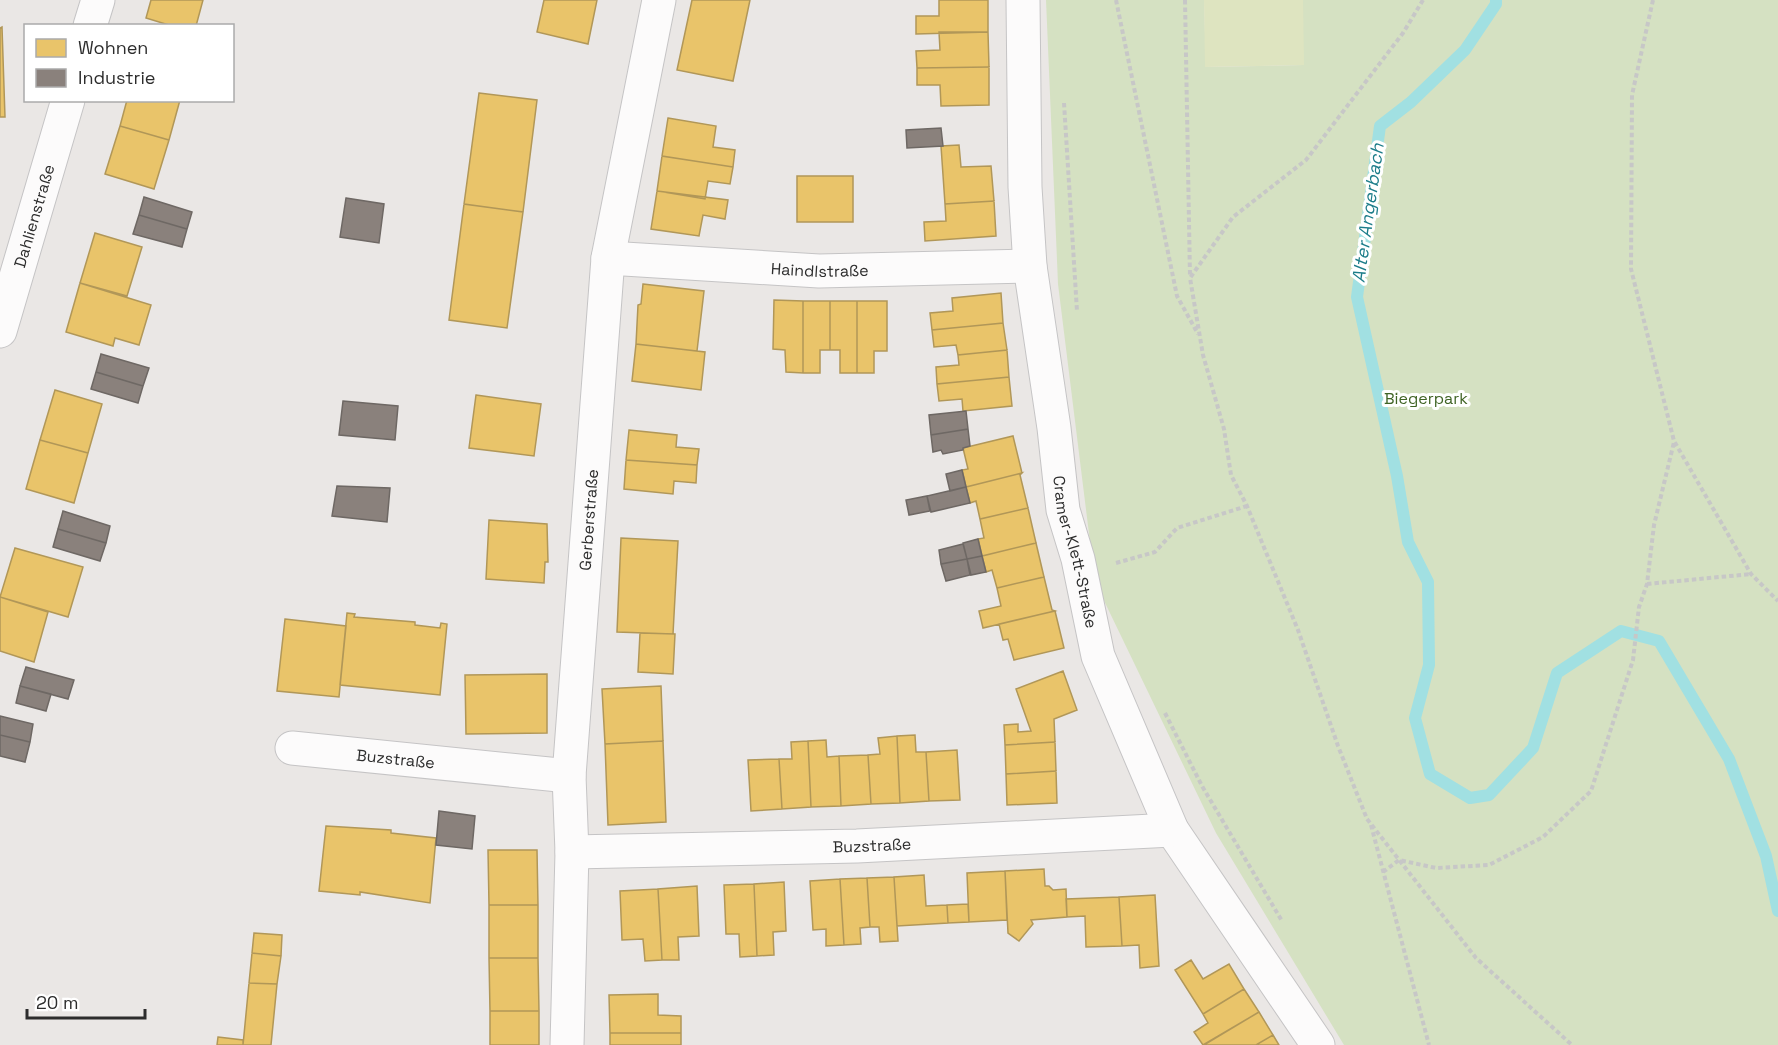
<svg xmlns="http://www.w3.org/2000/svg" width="1778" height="1045" viewBox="0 0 1778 1045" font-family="'Space Grotesk',sans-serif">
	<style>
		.green { fill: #d5e1c2 }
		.pitch { fill: #dee4c0 }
		.homes { fill: #e9c46a; stroke: #b19758; stroke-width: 1.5 }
		.industry { fill: #8a817c; stroke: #6e6864; stroke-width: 1.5 }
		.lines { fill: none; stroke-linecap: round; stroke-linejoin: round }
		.stream { stroke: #a1e0e2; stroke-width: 12 }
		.minor-casing { stroke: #c5c4c5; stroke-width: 35 }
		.path { stroke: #c7c7c7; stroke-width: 4; stroke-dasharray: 4.5 3; stroke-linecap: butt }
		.minor { stroke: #fcfbfb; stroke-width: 33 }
		.labels { text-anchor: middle; stroke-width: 6; stroke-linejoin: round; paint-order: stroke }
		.street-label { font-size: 16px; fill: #2d2d2d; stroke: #fff }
		.park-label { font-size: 16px; fill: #3f6324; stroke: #fff }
		.water-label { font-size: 18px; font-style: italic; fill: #1d7d8a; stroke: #fff }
	</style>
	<rect width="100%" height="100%" fill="#eae7e5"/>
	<path class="green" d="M 1046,0 L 1204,0 L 1206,67 L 1303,65 L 1303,0 L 1778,0 L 1778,1045 L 1344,1045 L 1216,833 L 1095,582 L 1058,284 Z"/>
	<path class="pitch" d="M 1204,0 L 1303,0 L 1304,65 L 1205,67 Z"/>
	<path class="homes" d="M 151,0 L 203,0 L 196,26 L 172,26 L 146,18 Z
		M 544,0 L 597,0 L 588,44 L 537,32 Z
		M 692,0 L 750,0 L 733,81 L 677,70 Z
		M 939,0 L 988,0 L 988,32 L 916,34 L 916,16 L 939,16 Z
		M 2,27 L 5,117 L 0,117 L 0,28 Z
		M 939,32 L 988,32 L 989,67 L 917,68 L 916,51 L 940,50 Z
		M 989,67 L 989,105 L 941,106 L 940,85 L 917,85 L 917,68 Z
		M 479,93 L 537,100 L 523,212 L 464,204 Z
		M 127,100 L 180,100 L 169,140 L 120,126 Z
		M 668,118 L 716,126 L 713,147 L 735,150 L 733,167 L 662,156 Z
		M 120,126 L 169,140 L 154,189 L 105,174 Z
		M 959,145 L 961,167 L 991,166 L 994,201 L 945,204 L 941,146 Z
		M 662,156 L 733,167 L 730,184 L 708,181 L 705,199 L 657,191 Z
		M 797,176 L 853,176 L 853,222 L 797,222 Z
		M 657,191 L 728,200 L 725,219 L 703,215 L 699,236 L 651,229 Z
		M 994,201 L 996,236 L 925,241 L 924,222 L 946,221 L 945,204 Z
		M 464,204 L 523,212 L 507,328 L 449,320 Z
		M 95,233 L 142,247 L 127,296 L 80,283 Z
		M 80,283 L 151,305 L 139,345 L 115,338 L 113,346 L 66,332 Z
		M 643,284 L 704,291 L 697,351 L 636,344 L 638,305 L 641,304 Z
		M 1001,293 L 1003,323 L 932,330 L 930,313 L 953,311 L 952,298 Z
		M 774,300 L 803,301 L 803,373 L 786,372 L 785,350 L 773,349 Z
		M 803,301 L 830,301 L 830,350 L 820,350 L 820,373 L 803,373 Z
		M 830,301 L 857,301 L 857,373 L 840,373 L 840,350 L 830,350 Z
		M 857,301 L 887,301 L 887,351 L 874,351 L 874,373 L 857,373 Z
		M 1003,323 L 1007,350 L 958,355 L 956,345 L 934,347 L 932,330 Z
		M 636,344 L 705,352 L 701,390 L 632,381 Z
		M 1007,350 L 1009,377 L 937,384 L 936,367 L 959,365 L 958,355 Z
		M 1009,377 L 1012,406 L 963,411 L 962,399 L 939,401 L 937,384 Z
		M 55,390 L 102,404 L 88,453 L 40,440 Z
		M 476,395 L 541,404 L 534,456 L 469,448 Z
		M 629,430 L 677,435 L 676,447 L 699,449 L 697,465 L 626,460 Z
		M 1013,436 L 1022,473 L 966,487 L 962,470 L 968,469 L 963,448 Z
		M 40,440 L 88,453 L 74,503 L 26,489 Z
		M 626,460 L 697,465 L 696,483 L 674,481 L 673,494 L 624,489 Z
		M 1022,473 L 1020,475 L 1028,508 L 980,519 L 976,501 L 970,503 L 966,487 Z
		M 1028,508 L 1036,543 L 982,556 L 978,539 L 984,538 L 980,519 Z
		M 489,520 L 547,524 L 548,562 L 545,562 L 544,583 L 486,579 Z
		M 621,538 L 678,541 L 673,634 L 617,632 Z
		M 1036,543 L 1044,577 L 997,588 L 992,570 L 986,572 L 982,556 Z
		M 15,548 L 83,567 L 68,617 L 0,597 Z
		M 1044,577 L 1052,610 L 1055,611 L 983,628 L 979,611 L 1001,606 L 997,588 Z
		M 0,597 L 48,612 L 34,662 L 0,651 Z
		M 1055,611 L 1064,648 L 1014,660 L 1008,639 L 1003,640 L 999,624 Z
		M 347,613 L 355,614 L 354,617 L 415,622 L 415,625 L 440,628 L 441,623 L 447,624 L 440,695 L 340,685 Z
		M 285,619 L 346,626 L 339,697 L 277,691 Z
		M 640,633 L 675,634 L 673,674 L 638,672 Z
		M 1063,671 L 1077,710 L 1054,719 L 1055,742 L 1005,745 L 1004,725 L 1018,724 L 1018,732 L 1031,731 L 1016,689 Z
		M 547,674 L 547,733 L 466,734 L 465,675 Z
		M 661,686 L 663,741 L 605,744 L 602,689 Z
		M 915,735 L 916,752 L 926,752 L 929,801 L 900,803 L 897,736 Z
		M 897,736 L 900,803 L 871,804 L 868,755 L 880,754 L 878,738 Z
		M 826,740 L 827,757 L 839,756 L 841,806 L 811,807 L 808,741 Z
		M 663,741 L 666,822 L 608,825 L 605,744 Z
		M 808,741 L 811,807 L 782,809 L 779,759 L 792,759 L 791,742 Z
		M 1055,742 L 1056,771 L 1006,774 L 1005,745 Z
		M 957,750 L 960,800 L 929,801 L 926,752 Z
		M 868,755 L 871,804 L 841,806 L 839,756 Z
		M 779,759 L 782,809 L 751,811 L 748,760 Z
		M 1056,771 L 1057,803 L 1007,805 L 1006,774 Z
		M 326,826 L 391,830 L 391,833 L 436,838 L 430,903 L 360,892 L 360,895 L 319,891 Z
		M 488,850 L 537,850 L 538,905 L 489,905 Z
		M 1044,869 L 1045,886 L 1049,886 L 1053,890 L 1066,889 L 1067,917 L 1031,920 L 1033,924 L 1019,941 L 1008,933 L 1005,871 Z
		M 1005,871 L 1007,920 L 969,922 L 967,873 Z
		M 924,875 L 926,906 L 947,905 L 948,923 L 897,926 L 894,877 Z
		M 894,877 L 898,941 L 880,942 L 879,927 L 870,927 L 867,878 Z
		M 867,878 L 870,927 L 860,928 L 861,944 L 844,945 L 840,879 Z
		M 840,879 L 844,945 L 826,946 L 826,929 L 813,930 L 810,881 Z
		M 784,882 L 786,931 L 773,932 L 774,955 L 757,956 L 754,884 Z
		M 754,884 L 757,956 L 740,957 L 739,934 L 726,934 L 724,885 Z
		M 697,886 L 699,936 L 678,937 L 679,960 L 662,960 L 658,889 Z
		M 658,889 L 662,960 L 645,961 L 643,939 L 622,940 L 620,891 Z
		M 1155,895 L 1159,966 L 1140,968 L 1139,945 L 1122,946 L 1119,897 Z
		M 1119,897 L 1122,946 L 1086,947 L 1085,916 L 1067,917 L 1066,899 Z
		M 968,904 L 969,922 L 948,923 L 947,905 Z
		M 489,905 L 538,905 L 538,958 L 489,958 Z
		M 254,933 L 282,935 L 281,956 L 252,953 Z
		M 252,953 L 281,956 L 277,984 L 249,983 Z
		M 489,958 L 538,958 L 539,1011 L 490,1011 Z
		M 1191,960 L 1203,979 L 1229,964 L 1244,989 L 1203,1014 L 1175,970 Z
		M 249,983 L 277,984 L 271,1045 L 243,1045 Z
		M 1244,989 L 1259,1012 L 1203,1045 L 1194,1032 L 1208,1023 L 1203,1014 Z
		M 658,994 L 658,1015 L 681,1016 L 681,1033 L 610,1033 L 609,995 Z
		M 490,1011 L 539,1011 L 539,1045 L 490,1045 Z
		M 1259,1012 L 1273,1035 L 1256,1045 L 1204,1045 Z
		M 610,1033 L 681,1033 L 681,1045 L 610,1045 Z
		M 1273,1035 L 1279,1045 L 1256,1045 Z
		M 218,1037 L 243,1040 L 243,1045 L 217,1045 Z"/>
	<path class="industry" d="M 941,128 L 943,146 L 907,148 L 906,130 Z
		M 144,197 L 192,212 L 187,229 L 139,215 Z
		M 346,198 L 384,204 L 379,243 L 340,237 Z
		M 139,215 L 187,229 L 182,247 L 133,234 Z
		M 101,354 L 149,368 L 143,386 L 96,372 Z
		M 96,372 L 143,386 L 138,403 L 91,389 Z
		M 343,401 L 398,406 L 395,440 L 339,435 Z
		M 966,411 L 968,429 L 931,435 L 929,415 Z
		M 968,429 L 970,446 L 963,448 L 963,450 L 943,454 L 941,450 L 933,452 L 931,435 Z
		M 962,470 L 966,487 L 950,491 L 946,474 Z
		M 337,486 L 390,488 L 387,522 L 332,516 Z
		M 966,487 L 970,503 L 931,512 L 927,496 Z
		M 927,496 L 930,511 L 909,515 L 906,500 Z
		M 63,511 L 110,526 L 106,543 L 58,529 Z
		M 58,529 L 106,543 L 100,561 L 53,547 Z
		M 978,539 L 982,556 L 967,559 L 963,543 Z
		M 963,544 L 967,559 L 941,564 L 939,550 Z
		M 982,556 L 986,572 L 971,575 L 967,559 Z
		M 967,559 L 970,575 L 946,581 L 941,564 Z
		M 26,667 L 74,680 L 68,699 L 20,686 Z
		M 20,686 L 51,694 L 46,711 L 16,703 Z
		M 0,716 L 33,724 L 30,742 L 0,735 Z
		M 0,735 L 30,742 L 25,762 L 0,756 Z
		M 439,811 L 475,816 L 472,849 L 436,845 Z"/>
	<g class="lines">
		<path class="stream" d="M 1496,0 L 1496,4 L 1465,50 L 1411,102 L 1380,126 L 1357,297 L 1397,476 L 1408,542 L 1428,582 L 1429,665 L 1415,718 L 1430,774 L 1470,798 L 1489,795 L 1533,748 L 1557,673 L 1621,631 L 1659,641 L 1729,759 L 1766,856 L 1778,911"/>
		<defs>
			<g id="minor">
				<path id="s1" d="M 1023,0 L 1025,187 L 1030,266 L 1054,428 L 1063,510 L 1078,559 L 1098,656 L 1172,830 L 1318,1045"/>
				<path d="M 90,26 L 98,0"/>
				<path id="s2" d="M 608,258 L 819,271 L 1030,266"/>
				<path id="s3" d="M 0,331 L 68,100"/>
				<path id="s4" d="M 292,748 L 569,776"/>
				<path id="s5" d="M 572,852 L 857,846 L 1172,830"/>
				<path id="s6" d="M 567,1045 L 572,852 L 569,776 L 608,258 L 659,0"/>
			</g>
		</defs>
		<use href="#minor" class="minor-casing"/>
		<path class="path" d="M 1116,0 L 1177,296 L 1198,334
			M 1185,0 L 1190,277
			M 1423,0 L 1403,33 L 1306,160 L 1233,217 L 1190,278 L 1203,355 L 1224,429 L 1231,475 L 1247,506 L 1298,630 L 1338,746 L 1367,819 L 1476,958 L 1572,1045
			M 1653,0 L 1632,95 L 1631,269 L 1674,441 L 1751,574 L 1778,601
			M 1064,103 L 1077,311
			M 1116,563 L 1155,552 L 1177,528 L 1247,506
			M 1647,584 L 1751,574
			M 1165,713 L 1202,786 L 1282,921
			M 1371,825 L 1429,1045
			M 1383,872 L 1399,860 L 1436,868 L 1489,865 L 1543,837 L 1591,791 L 1633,660 L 1639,607 L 1647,584 L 1654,525 L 1674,442"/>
		<use href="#minor" class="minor"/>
	</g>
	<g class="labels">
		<g class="street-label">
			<text dy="6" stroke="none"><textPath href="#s3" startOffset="120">Dahlienstraße</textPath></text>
			<text dy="6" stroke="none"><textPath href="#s2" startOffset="212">Haindlstraße</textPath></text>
			<text dy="6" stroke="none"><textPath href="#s6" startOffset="526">Gerberstraße</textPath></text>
			<text dy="6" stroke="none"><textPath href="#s1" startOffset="556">Cramer-Klett-Straße</textPath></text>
			<text dy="6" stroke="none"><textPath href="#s4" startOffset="104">Buzstraße</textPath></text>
			<text dy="6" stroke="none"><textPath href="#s5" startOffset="300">Buzstraße</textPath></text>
		</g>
		<g class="park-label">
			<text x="1426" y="404">Biegerpark</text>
		</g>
		<g class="water-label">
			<text transform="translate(1368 213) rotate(-82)" y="6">Alter Angerbach</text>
		</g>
	</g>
	<rect x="24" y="24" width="210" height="78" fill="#ffffff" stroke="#ababab" stroke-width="1.5"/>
	<rect x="36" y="39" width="30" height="18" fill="#e9c46a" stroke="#ababab" stroke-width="1.5"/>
	<text x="78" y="54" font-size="18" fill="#2d2d2d">Wohnen</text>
	<rect x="36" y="69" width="30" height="18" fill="#8a817c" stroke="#ababab" stroke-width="1.5"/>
	<text x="78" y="84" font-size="18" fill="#2d2d2d">Industrie</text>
	<path d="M27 1009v9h118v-9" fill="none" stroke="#2d2d2d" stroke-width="3"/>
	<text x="36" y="1009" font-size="18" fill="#2d2d2d" stroke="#ffffff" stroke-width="4.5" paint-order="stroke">20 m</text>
</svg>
